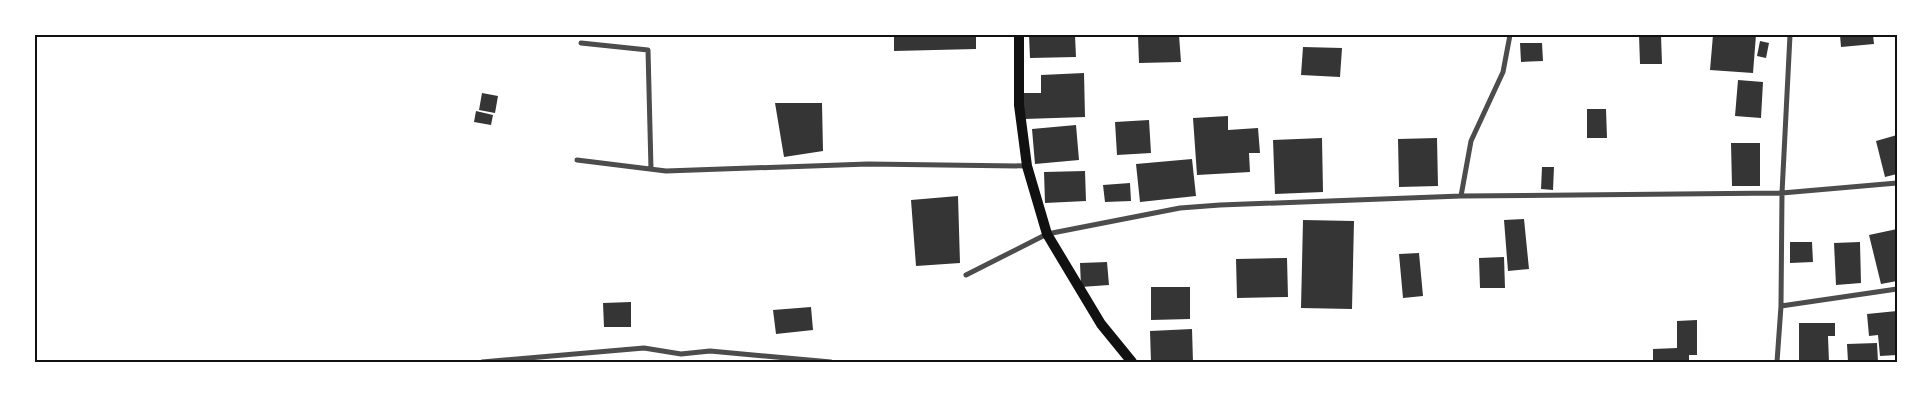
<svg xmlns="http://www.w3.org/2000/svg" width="1932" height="397" viewBox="0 0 1932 397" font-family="'Source Sans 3',sans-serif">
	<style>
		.building { fill: #353535 }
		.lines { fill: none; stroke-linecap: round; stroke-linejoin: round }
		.minor { stroke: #4c4c4c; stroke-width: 5 }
		.secondary { stroke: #111; stroke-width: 10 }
		.neatline { fill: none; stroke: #111; stroke-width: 2 }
	</style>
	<rect width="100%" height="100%" fill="#fff"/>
	<path class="building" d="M 894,35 L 976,35 L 976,49 L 894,51 Z
		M 1029,35 L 1075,35 L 1076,57 L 1030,58 Z
		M 1179,35 L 1181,62 L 1139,63 L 1138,36 Z
		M 1639,35 L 1661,35 L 1662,64 L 1640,64 Z
		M 1713,35 L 1756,35 L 1753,73 L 1710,70 Z
		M 1840,35 L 1873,35 L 1874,44 L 1841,47 Z
		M 1760,41 L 1769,43 L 1766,58 L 1757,56 Z
		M 1520,43 L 1542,43 L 1543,61 L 1521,62 Z
		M 1303,47 L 1342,48 L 1340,77 L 1301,75 Z
		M 1084,73 L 1085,117 L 1024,119 L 1023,93 L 1041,93 L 1041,75 Z
		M 1738,80 L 1763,82 L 1761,118 L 1735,116 Z
		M 482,93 L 498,96 L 495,113 L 479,110 Z
		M 775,103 L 822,103 L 823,151 L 784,157 Z
		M 1587,109 L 1606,109 L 1607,138 L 1587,138 Z
		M 476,111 L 493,115 L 491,125 L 474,122 Z
		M 1228,116 L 1228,130 L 1258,128 L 1260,153 L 1249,153 L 1250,172 L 1197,175 L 1193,118 Z
		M 1149,120 L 1151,153 L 1117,155 L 1115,122 Z
		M 1076,125 L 1079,160 L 1035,164 L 1032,129 Z
		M 1897,135 L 1897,174 L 1885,177 L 1876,141 Z
		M 1322,138 L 1323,192 L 1275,194 L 1273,140 Z
		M 1437,138 L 1438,186 L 1399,187 L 1398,139 Z
		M 1731,143 L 1760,143 L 1760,186 L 1732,186 Z
		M 1192,159 L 1196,196 L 1140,202 L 1136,164 Z
		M 1542,167 L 1554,167 L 1553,190 L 1541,189 Z
		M 1085,171 L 1086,201 L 1045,203 L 1044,172 Z
		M 1130,183 L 1131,201 L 1105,202 L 1103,185 Z
		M 958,196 L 960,263 L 916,266 L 911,200 Z
		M 1524,219 L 1529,269 L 1508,271 L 1504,220 Z
		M 1303,220 L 1354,221 L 1352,309 L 1301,308 Z
		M 1897,229 L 1897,281 L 1881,284 L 1869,235 Z
		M 1790,242 L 1812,242 L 1813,262 L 1790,263 Z
		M 1860,242 L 1861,283 L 1836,285 L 1834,243 Z
		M 1419,253 L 1423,296 L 1403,298 L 1399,254 Z
		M 1504,257 L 1505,288 L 1480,288 L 1479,258 Z
		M 1287,258 L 1288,297 L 1237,298 L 1236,259 Z
		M 1107,262 L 1109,285 L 1081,287 L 1080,263 Z
		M 1151,287 L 1190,287 L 1190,319 L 1151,320 Z
		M 631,302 L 631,327 L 604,327 L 603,303 Z
		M 811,307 L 813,330 L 776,334 L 773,310 Z
		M 1897,311 L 1897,355 L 1880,356 L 1878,335 L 1869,336 L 1867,314 Z
		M 1697,320 L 1697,355 L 1689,355 L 1689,362 L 1653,362 L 1653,349 L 1677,348 L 1677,321 Z
		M 1799,323 L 1835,323 L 1835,336 L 1828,336 L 1829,362 L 1799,362 Z
		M 1192,329 L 1193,362 L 1151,362 L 1150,331 Z
		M 1877,343 L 1878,362 L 1848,362 L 1847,344 Z"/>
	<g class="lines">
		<path class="minor" d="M 581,43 L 648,50 L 651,169
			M 577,160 L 666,171 L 868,164 L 1027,166
			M 1461,196 L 1471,141 L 1503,72 L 1510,35
			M 966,275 L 1047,234 L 1180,208 L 1220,205 L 1461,196 L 1782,193 L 1897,183
			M 1781,306 L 1897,289
			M 482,362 L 644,348 L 681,354 L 710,351 L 831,362
			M 1777,362 L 1781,306 L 1782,193 L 1790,35"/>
		<path class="secondary" d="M 1019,35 L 1019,105 L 1027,166 L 1047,234 L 1101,324 L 1132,362"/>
	</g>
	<rect width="1932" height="397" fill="none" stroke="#ffffff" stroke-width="72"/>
	<rect x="36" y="36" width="1860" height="325" class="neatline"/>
</svg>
